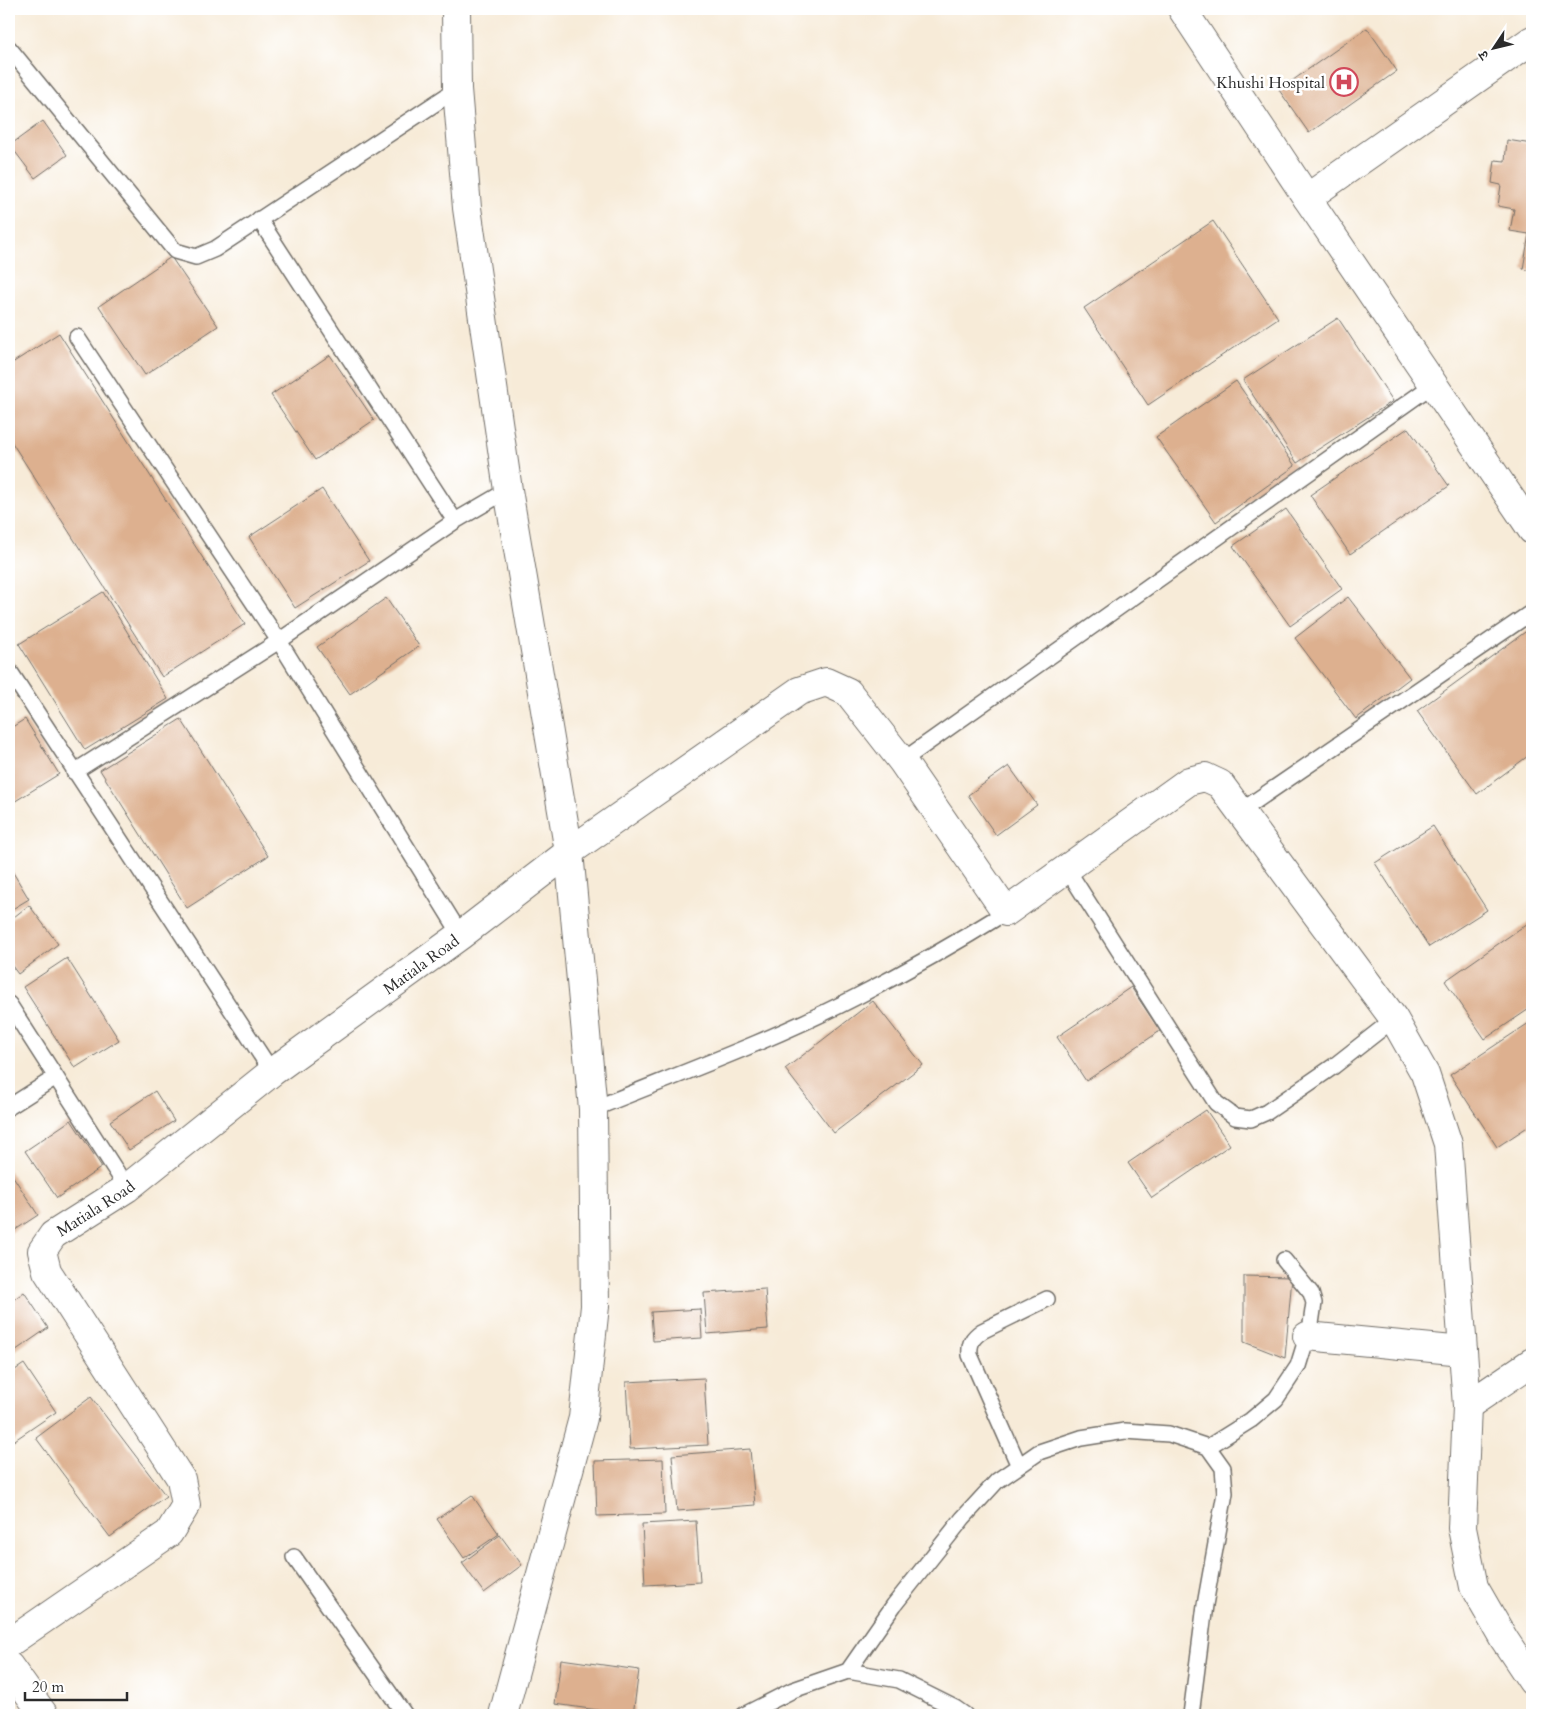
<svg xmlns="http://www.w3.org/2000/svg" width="1541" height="1724" viewBox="0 0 1541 1724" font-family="Cardo,'Noto Serif Devanagari',serif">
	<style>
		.building { fill: #ddb08f }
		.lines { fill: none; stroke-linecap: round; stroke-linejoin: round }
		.lane-casing { stroke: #726e68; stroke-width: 18 }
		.street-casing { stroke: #726e68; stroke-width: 30 }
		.lane { stroke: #fff; stroke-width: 15 }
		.street { stroke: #fff; stroke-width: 28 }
		.labels { text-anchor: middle; stroke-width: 5; stroke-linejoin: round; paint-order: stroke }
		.poi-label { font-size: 16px; fill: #2b2b2b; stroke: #fff; text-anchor: end }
		.street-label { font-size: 16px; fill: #2b2b2b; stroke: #fff }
	</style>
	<rect width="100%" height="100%" fill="#fff"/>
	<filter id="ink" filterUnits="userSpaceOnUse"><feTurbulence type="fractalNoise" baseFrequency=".02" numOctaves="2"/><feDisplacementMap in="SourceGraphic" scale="10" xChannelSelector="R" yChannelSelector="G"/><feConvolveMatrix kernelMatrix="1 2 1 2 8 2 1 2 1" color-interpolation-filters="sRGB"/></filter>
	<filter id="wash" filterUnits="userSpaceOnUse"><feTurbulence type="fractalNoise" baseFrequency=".0096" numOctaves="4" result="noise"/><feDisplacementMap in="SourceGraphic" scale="20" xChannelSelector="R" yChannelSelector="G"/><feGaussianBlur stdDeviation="1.12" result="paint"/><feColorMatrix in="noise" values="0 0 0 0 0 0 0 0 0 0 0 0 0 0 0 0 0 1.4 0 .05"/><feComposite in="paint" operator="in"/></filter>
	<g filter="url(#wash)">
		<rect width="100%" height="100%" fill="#f7ebd8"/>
		<g id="blocks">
			<path class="building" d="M 1367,28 L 1397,71 L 1309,133 L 1279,90 Z
				M 43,121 L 67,155 L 35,178 L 10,145 Z
				M 1507,140 L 1532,144 L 1532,271 L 1523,269 L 1529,234 L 1510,231 L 1514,209 L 1498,206 L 1501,185 L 1492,183 L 1495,160 L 1505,161 Z
				M 1213,221 L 1278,318 L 1148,405 L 1084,308 Z
				M 171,257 L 218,326 L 145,375 L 99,306 Z
				M 1338,318 L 1393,401 L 1297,463 L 1243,380 Z
				M 59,333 L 245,624 L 162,677 L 9,438 L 9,365 Z
				M 330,355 L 374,420 L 315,460 L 271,395 Z
				M 1236,381 L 1295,466 L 1216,522 L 1156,437 Z
				M 1408,428 L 1449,486 L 1350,554 L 1310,495 Z
				M 322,489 L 369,561 L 295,608 L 249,537 Z
				M 1286,509 L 1342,589 L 1290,626 L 1233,546 Z
				M 103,592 L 168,699 L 85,750 L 19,644 Z
				M 1348,597 L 1410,678 L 1356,719 L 1295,638 Z
				M 386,598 L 419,646 L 350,694 L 317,647 Z
				M 1532,627 L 1532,753 L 1477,794 L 1417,711 Z
				M 25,719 L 59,774 L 9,805 L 9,729 Z
				M 181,719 L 268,856 L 187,908 L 100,770 Z
				M 1009,766 L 1037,805 L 996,835 L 968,795 Z
				M 1433,826 L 1487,910 L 1429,947 L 1375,863 Z
				M 9,866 L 29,899 L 9,911 Z
				M 29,905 L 58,944 L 18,974 L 9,962 L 9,921 Z
				M 1531,921 L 1532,1007 L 1485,1039 L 1445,981 Z
				M 67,958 L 119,1040 L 75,1068 L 23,987 Z
				M 1131,987 L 1160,1031 L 1086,1081 L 1057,1037 Z
				M 873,1001 L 923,1065 L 834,1133 L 785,1069 Z
				M 1532,1021 L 1532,1124 L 1497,1147 L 1450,1075 Z
				M 155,1091 L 174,1121 L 129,1150 L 110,1121 Z
				M 1206,1110 L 1230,1145 L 1152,1198 L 1128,1163 Z
				M 71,1120 L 102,1167 L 57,1198 L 25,1151 Z
				M 9,1170 L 38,1215 L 9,1234 Z
				M 1244,1276 L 1292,1277 L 1285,1358 L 1244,1342 Z
				M 765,1289 L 768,1329 L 707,1334 L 704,1293 Z
				M 24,1292 L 48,1328 L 9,1355 L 9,1303 Z
				M 700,1309 L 702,1338 L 653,1341 L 651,1312 Z
				M 24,1364 L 56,1412 L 9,1444 L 9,1374 Z
				M 704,1378 L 708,1445 L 630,1449 L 626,1382 Z
				M 91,1397 L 166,1496 L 110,1537 L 36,1438 Z
				M 750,1449 L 755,1505 L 677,1511 L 672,1455 Z
				M 663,1459 L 665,1514 L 597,1516 L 595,1461 Z
				M 472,1495 L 499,1534 L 464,1558 L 437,1519 Z
				M 696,1521 L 700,1582 L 645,1585 L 642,1524 Z
				M 500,1535 L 522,1565 L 484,1593 L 462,1563 Z
				M 561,1659 L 639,1670 L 633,1715 L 555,1704 Z"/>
		</g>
	</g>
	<g filter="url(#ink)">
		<use href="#blocks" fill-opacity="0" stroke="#726e68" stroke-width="1"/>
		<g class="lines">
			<defs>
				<path id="lane" d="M 9,48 L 175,251 L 196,257 L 215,249 L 457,89
					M 259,219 L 455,521
					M 77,337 L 279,641 L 461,935
					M 9,670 L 272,1072
					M 902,761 L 1434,384
					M 74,772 L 279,641 L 455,521 L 508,490
					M 1241,811 L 1532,612
					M 1067,869 L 1216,1103 L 1235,1117 L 1251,1119 L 1267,1112 L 1334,1066 L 1394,1019
					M 9,1004 L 127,1188
					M 9,1107 L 56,1077
					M 593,1109 C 682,1073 773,1040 858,996 C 909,970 958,942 1006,912
					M 1208,1447 L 1251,1420 L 1276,1399 L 1298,1366 L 1311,1324 L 1314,1303 L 1311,1293 L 1284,1260
					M 1019,1466 L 970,1355 C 969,1343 972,1338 982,1331 L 1047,1299
					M 294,1557 L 405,1715
					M 848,1671 L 894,1605 L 963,1518 L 997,1481 L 1039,1452 L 1081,1438 L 1125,1431 L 1169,1434 L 1208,1447 L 1223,1468 L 1225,1493 L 1205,1605 L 1191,1715
					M 744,1715 L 793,1690 L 848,1671 L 899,1680 L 955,1708 L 965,1715"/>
				<g id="street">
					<path d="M 456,9 L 457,89 L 467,208 L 508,490 L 569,852 L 593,1109 L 595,1306 L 583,1418 L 503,1715"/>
					<path d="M 1182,9 L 1307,198 L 1532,530"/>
					<path d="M 1307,198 L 1532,40"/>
					<path d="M 1307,1336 L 1463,1351"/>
					<path d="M 1467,1406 L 1532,1362"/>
					<path id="s1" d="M 9,1643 L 169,1533 L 186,1505 L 181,1479 L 47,1271 L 42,1251 L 53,1235 L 127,1188 L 272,1072 L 461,935 L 569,852 L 799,691 L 826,682 L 848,692 L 902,761 L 1006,912 L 1189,781 L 1205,777 L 1220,784 L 1394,1019 L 1425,1074 L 1448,1144 L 1467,1406 L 1462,1528 L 1474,1587 L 1504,1639 L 1532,1681"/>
					<path d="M 9,1666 L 44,1715"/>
				</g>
			</defs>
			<use href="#lane" class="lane-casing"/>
			<use href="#street" class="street-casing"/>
			<use href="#lane" class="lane"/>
			<use href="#street" class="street"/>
		</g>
	</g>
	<defs>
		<symbol id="hospital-ring" viewBox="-11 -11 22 22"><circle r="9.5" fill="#fff" stroke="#d1495b" stroke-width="1.5"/><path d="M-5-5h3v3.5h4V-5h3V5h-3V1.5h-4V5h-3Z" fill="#d1495b"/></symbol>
	</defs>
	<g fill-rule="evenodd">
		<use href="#hospital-ring" x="1328" y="66" width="32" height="32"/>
	</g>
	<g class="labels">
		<g class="poi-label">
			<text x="1325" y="88">Khushi Hospital</text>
		</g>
		<g class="street-label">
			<text dy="6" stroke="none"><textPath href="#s1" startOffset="998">Matiala Road</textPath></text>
			<text dy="6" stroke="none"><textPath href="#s1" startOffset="591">Matiala Road</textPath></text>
		</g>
	</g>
	<rect width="1541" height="1724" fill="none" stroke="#fff" stroke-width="30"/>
	<g transform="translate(1494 48) rotate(235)" stroke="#ffffff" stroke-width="4" paint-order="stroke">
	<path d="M0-4L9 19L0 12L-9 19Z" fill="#2b2b2b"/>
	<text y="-8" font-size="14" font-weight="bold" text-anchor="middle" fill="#2b2b2b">उ</text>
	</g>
	<path d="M25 1692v8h102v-8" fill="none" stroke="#2b2b2b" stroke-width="2.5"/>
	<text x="32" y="1692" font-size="15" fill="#2b2b2b" stroke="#ffffff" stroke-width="4" paint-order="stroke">20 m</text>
</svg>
